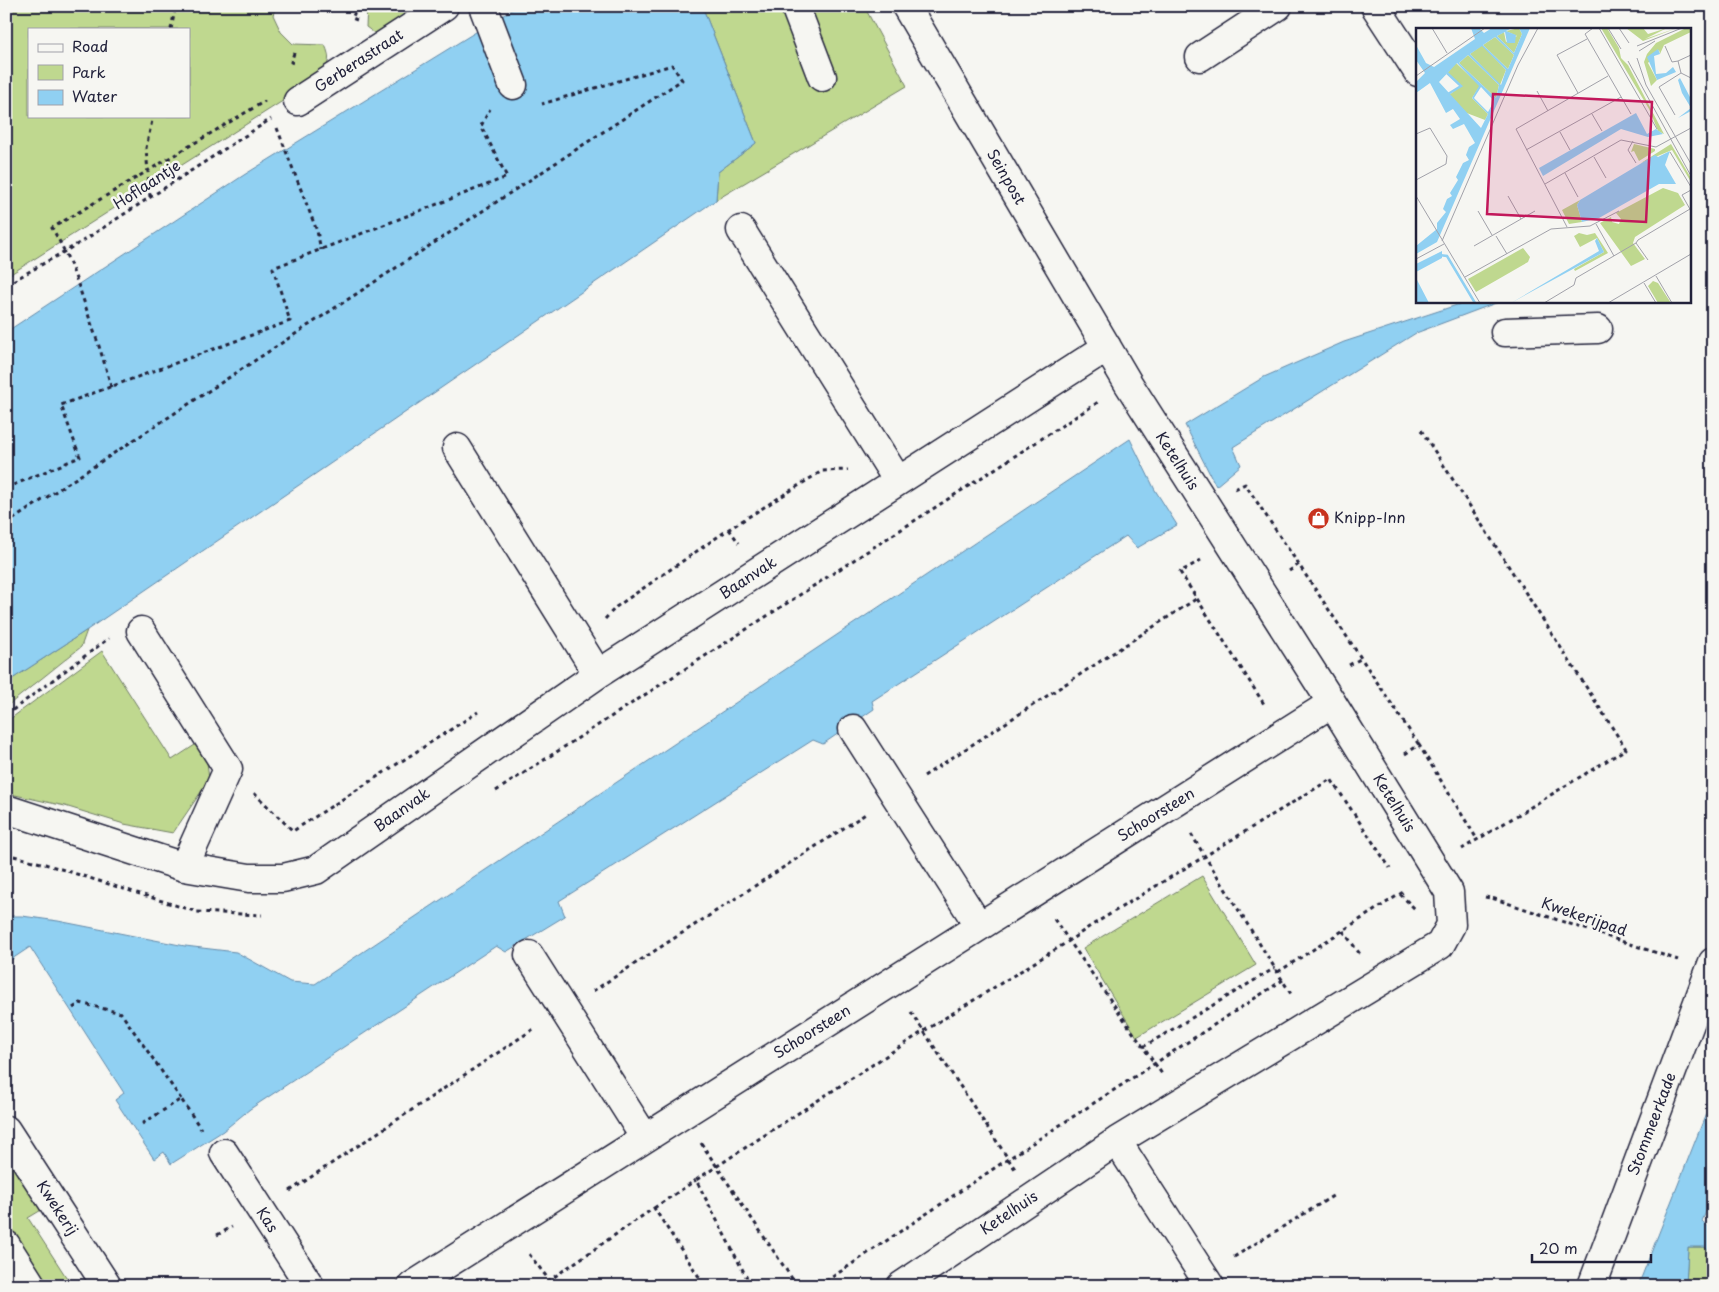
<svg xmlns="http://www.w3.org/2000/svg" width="1719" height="1292" viewBox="0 0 1719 1292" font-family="'Playpen Sans',sans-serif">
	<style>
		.green { fill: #bfd88f; stroke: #707d65; fill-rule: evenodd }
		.water { fill: #90d0f2; stroke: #648aa9 }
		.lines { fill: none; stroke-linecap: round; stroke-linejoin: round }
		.minor-casing { stroke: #22223b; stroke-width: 31 }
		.path { stroke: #22223b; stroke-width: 3; stroke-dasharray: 4 4; stroke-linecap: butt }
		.minor { stroke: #f6f6f2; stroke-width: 28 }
		.labels { text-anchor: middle; stroke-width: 5; stroke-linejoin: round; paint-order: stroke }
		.street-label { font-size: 15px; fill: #22223b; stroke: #f6f6f2 }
		.poi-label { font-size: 15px; fill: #22223b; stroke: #f6f6f2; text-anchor: start }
		.inset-river { fill: none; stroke: #90d0f2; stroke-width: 2.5 }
		.inset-road { fill: none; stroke: #a1a1a9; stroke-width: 1 }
		.view { fill: #c2185b; fill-opacity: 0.15; stroke: #c2185b; stroke-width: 2.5 }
		.inset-edge { fill: none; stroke: #22223b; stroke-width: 2.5 }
	</style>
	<rect width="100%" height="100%" fill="#f6f6f2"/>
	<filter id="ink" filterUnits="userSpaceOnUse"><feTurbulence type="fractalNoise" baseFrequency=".02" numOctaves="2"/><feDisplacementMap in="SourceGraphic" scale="10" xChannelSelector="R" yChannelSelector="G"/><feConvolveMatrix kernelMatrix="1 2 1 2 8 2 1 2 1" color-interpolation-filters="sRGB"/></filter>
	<g filter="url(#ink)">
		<path class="green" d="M 6,6 L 276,6 L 273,15 L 281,32 L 293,44 L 325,45 C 331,59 329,62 322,76 L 6,277 ZM 29,29 L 189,29 L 189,116 L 29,116 Z
			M 367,6 L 425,6 L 377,35 L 366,27 Z
			M 702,6 L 864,6 L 907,86 L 716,200 L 718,172 L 756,143 Z
			M 87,630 L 81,647 L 6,707 L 6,683 Z
			M 102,651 L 172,760 L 198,743 L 207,762 L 209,780 L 173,833 L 124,824 L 65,806 L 6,793 L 6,722 Z
			M 1202,876 L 1256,965 L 1137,1037 L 1083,948 Z
			M 6,1154 L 43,1209 L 28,1218 L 72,1286 L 46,1286 L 6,1223 Z
			M 1688,1247 L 1706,1247 L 1713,1256 L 1713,1286 L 1686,1286 Z"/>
		<path class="water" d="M 518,6 L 702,6 L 756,143 L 718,172 L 716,200 L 87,630 L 6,683 L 6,332 L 244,175 Z
			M 1469,301 L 1501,301 L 1416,333 L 1233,447 L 1241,465 L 1216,486 L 1185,425 L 1264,377 L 1344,342 Z
			M 1130,439 L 1155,490 L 1177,525 L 1137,548 L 1126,536 L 872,701 L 874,709 L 823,744 L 813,740 L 559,901 L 565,916 L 506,952 L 496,946 L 250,1109 L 223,1131 L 171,1164 L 164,1152 L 154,1159 L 115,1100 L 124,1093 L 30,947 L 6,963 L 6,916 L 22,916 L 58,921 L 185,946 L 236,952 L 290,982 L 315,984 Z
			M 1713,1096 L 1713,1196 L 1702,1221 L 1713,1231 L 1713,1256 L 1705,1247 L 1688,1247 L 1686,1286 L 1638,1286 Z"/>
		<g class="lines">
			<defs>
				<path id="minor" d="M 483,6 L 513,85
					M 795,6 L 822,77
					M 1375,6 L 1418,72
					M 1200,57 L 1278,6
					M 298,101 L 444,6
					M 741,230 L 898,481
					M 1505,332 L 1598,329
					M 457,448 L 598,674
					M 141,631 L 228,769 L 184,867
					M 853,729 L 979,926
					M 6,809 L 184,867 L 249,878 L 283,878 L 316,870 L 598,674 L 1107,347
					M 529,955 L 645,1138
					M 6,1130 L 107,1286
					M 1117,1141 L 1210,1286
					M 224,1153 L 310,1286
					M 6,1245 L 32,1286
					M 412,1286 L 1332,703
					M 901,1286 L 1117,1141 L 1440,945 L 1451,925 L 1449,892 L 1332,703 L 1128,383 L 906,6
					M 1592,1286 L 1713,962"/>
			</defs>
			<use href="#minor" class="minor-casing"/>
			<path class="path" d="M 357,20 L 352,18 L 358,6
				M 171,29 L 175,10
				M 293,63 L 291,62 L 295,50
				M 277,128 L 317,231 L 321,250
				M 150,197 L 146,148 L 153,116
				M 6,285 L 81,242 L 271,119
				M 111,387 C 105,363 97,340 89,317 C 79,286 69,256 52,228 L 265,101
				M 1421,430 L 1626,749 L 1462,849
				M 6,488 L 80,457 L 61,405 L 290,321 L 273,268 L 507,177 L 481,126 L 490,109
				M 1235,489 L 1245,484 L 1419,745
				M 6,524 L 682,80 L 672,65 L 542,104
				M 729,529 L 739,543
				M 1201,560 L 1180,572 L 1264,704
				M 1289,571 L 1299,564
				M 605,619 L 616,607 L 729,529 L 822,471 L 848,470
				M 1349,665 L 1362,658
				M 6,715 L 109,638
				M 1405,754 L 1419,745 L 1477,839
				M 924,776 L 1196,599
				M 496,791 L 1100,401
				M 254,793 L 293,831 L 478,712
				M 1191,834 L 1291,994
				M 6,854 L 45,864 L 197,912 L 262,915
				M 1400,894 L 1416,910
				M 1485,897 L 1495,899 L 1678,960
				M 1054,919 L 1162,1074
				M 1343,931 L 1360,954
				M 1278,972 L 1400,894 L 1405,891 L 1405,890
				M 593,991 L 867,813
				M 73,1008 L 80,1003 L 121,1013 L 181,1099
				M 911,1012 L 1015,1169
				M 1143,1047 L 1275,968
				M 142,1124 L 181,1099 L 201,1129
				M 701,1143 L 797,1286
				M 290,1191 L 535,1028
				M 654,1208 L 696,1180
				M 217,1235 L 232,1227
				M 529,1254 L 549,1280
				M 1234,1257 L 1336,1194
				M 541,1286 L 654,1208 L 705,1286
				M 751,1286 L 696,1180 L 924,1031 L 1069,941 L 1089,927 L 1331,779 L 1390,868
				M 819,1286 L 1008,1159 L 1283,980"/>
			<use href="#minor" class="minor"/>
		</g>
	</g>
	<defs>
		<symbol id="shop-disc" viewBox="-11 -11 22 22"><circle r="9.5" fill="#c8321e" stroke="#f6f6f2"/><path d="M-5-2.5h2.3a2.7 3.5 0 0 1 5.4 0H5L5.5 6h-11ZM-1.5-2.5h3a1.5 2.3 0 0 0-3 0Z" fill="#fff"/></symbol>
	</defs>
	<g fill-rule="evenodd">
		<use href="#shop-disc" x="1306" y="506" width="25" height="25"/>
	</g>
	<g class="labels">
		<g class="street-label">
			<text transform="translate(359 61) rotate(-33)" y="5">Gerberastraat</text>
			<text transform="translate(1006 177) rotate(60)" y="5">Seinpost</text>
			<text transform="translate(147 185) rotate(-33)" y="5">Hoflaantje</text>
			<text transform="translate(1177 461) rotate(57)" y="5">Ketelhuis</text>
			<text transform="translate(748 578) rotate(-33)" y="5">Baanvak</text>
			<text transform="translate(1394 803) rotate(58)" y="5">Ketelhuis</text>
			<text transform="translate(402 810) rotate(-35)" y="5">Baanvak</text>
			<text transform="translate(1156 815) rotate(-32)" y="5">Schoorsteen</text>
			<text transform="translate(1584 917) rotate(19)" y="5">Kwekerijpad</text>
			<text transform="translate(812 1032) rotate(-32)" y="5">Schoorsteen</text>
			<text transform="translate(1652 1124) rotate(-69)" y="5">Stommeerkade</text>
			<text transform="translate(57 1208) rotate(57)" y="5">Kwekerij</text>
			<text transform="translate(1009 1213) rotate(-34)" y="5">Ketelhuis</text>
			<text transform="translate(267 1220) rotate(57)" y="5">Kas</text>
		</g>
		<g class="poi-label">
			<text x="1334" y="523">Knipp-Inn</text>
		</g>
	</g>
	<g transform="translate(1416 28)">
		<rect width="275" height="275" fill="#f6f6f2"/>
		<path d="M 103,0 L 106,6 L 98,25 L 81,8 L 88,4 L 90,14 L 101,8 L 90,3 ZM 185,0 L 191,0 L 203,20 L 205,30 L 212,37 L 248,106 L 242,103 L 233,81 ZM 210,0 L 227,0 L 232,6 L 251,0 L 229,11 L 261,0 L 227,13 ZM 270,0 L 275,0 L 275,4 L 248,17 L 244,26 L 243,22 L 232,35 L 241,52 L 235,58 L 228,34 L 231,26 L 240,15 ZM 79,9 L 98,27 L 92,41 L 67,17 ZM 66,17 L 90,42 L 84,57 L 54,26 ZM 52,27 L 83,57 L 80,70 L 43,35 ZM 40,35 L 64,58 L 56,70 L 72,86 L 69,92 L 48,84 L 33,67 L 45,58 L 31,45 ZM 218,116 L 239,121 L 239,123 L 223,133 L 218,123 L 215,124 ZM 255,116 L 275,150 L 275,154 L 256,122 L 225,135 ZM 247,160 L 262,165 L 269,177 L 219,209 L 217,215 L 229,231 L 215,238 L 184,195 L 195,189 L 196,194 L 203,196 L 205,191 L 200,185 ZM 164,172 L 161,177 L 166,194 L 153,196 L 146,182 ZM 163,205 L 171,207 L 179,205 L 192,225 L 159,243 L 158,241 L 188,224 L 181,210 L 164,219 L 158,208 ZM 107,220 L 114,229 L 112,234 L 60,264 L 52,251 ZM 237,253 L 242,255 L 255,275 L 242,275 L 232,258 Z" fill="#bfd88f"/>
		<path d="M 55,0 L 63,0 L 68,5 L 76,0 L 96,0 L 90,3 L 100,7 L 99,15 L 91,15 L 89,4 L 81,8 L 98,25 L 106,6 L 103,0 L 114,0 L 21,214 L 0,226 L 0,218 L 21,201 L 21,195 L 30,184 L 27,181 L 31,171 L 36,168 L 34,165 L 42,152 L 40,149 L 47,135 L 53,132 L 50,127 L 53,119 L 59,115 L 48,96 L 37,101 L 34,97 L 44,91 L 37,81 L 30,85 L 14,55 L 0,65 L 0,54 L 9,45 L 0,32 L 0,17 L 10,35 L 18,39 L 59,11 ZM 79,9 L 98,27 L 92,41 L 67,17 ZM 66,18 L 90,42 L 85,57 L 54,26 ZM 52,27 L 83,57 L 80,70 L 43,35 ZM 41,35 L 63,58 L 56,70 L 72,86 L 65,100 L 23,54 ZM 65,59 L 78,73 L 72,84 L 58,70 ZM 242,21 L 244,26 L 238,28 L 240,46 L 250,45 L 257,39 L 260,44 L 241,52 L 231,29 ZM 264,50 L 275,71 L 275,83 L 262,90 L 275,80 L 266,65 L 262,52 ZM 220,85 L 231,106 L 240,101 L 247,106 L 232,109 L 205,101 L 127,148 L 123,140 ZM 254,123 L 249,137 L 260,156 L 243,156 L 183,190 L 166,194 L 161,177 L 164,172 L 239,127 L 242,129 ZM 181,210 L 188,224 L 95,275 L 183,223 L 179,213 ZM 26,223 L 26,230 L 0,244 L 0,236 ZM 0,250 L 13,275 L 0,275 Z" fill="#90d0f2" fill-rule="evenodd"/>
		<path class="inset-river" d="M 31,45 L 45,58 L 32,66M 23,227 L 31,228 L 59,275"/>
		<path class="inset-road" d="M 16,0 L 31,25M 177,0 L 169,6 L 215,86M 183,0 L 241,101M 192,0 L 205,21M 203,0 L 213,15M 221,18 L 266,0M 249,18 L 256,34 L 262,33M 223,23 L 239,13M 275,27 L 262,33 L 265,45 L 275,50M 221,30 L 230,57 L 275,136M 212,33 L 275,148M 0,48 L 69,0M 121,63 L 132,83M 162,65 L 141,27 L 171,11M 176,86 L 186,103M 259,87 L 243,59 L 265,45M 144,104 L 154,122M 0,106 L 14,100 L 31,128 L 30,136 L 0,152M 217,113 L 212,122 L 220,135M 110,122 L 205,69M 254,124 L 275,159M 178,129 L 190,150M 149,145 L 162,169M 129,156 L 205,112 L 240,119 L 275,100M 275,162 L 266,167 L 275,183M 0,168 L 64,275M 92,168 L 105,191M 62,183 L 76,207M 180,196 L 198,228M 151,199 L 100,101 L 192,48M 80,208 L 91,226M 26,213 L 102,37 L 122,0M 58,218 L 119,183M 0,231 L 28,216M 232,232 L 220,215 L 222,212 L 274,181M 240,248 L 256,275M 49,249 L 135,201 L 174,198 L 203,183M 228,255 L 240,275M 128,275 L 158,257 L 160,250 L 220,215M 192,275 L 275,226"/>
		<path class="view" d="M 77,66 L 236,74 L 230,194 L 71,186 Z"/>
		<rect width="275" height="275" class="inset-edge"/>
	</g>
	<rect width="1719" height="1292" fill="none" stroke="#f6f6f2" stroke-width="25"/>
	<rect x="12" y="12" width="1694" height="1267" fill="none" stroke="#22223b" stroke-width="2" filter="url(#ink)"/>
	<rect x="28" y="28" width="162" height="90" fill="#f6f6f2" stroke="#a1a1a9"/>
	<rect x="38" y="44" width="25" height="8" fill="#f6f6f2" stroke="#a1a1a9"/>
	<text x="72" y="52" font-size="15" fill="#22223b">Road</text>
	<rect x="38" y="65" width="25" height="15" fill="#bfd88f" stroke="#a1a1a9"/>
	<text x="72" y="78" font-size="15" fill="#22223b">Park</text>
	<rect x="38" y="90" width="25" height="15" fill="#90d0f2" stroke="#a1a1a9"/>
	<text x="72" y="102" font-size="15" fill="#22223b">Water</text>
	<path d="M1532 1254v8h119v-8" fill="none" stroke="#22223b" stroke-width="2.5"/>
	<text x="1539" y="1254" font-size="15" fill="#22223b" stroke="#f6f6f2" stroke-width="4" paint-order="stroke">20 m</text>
</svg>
